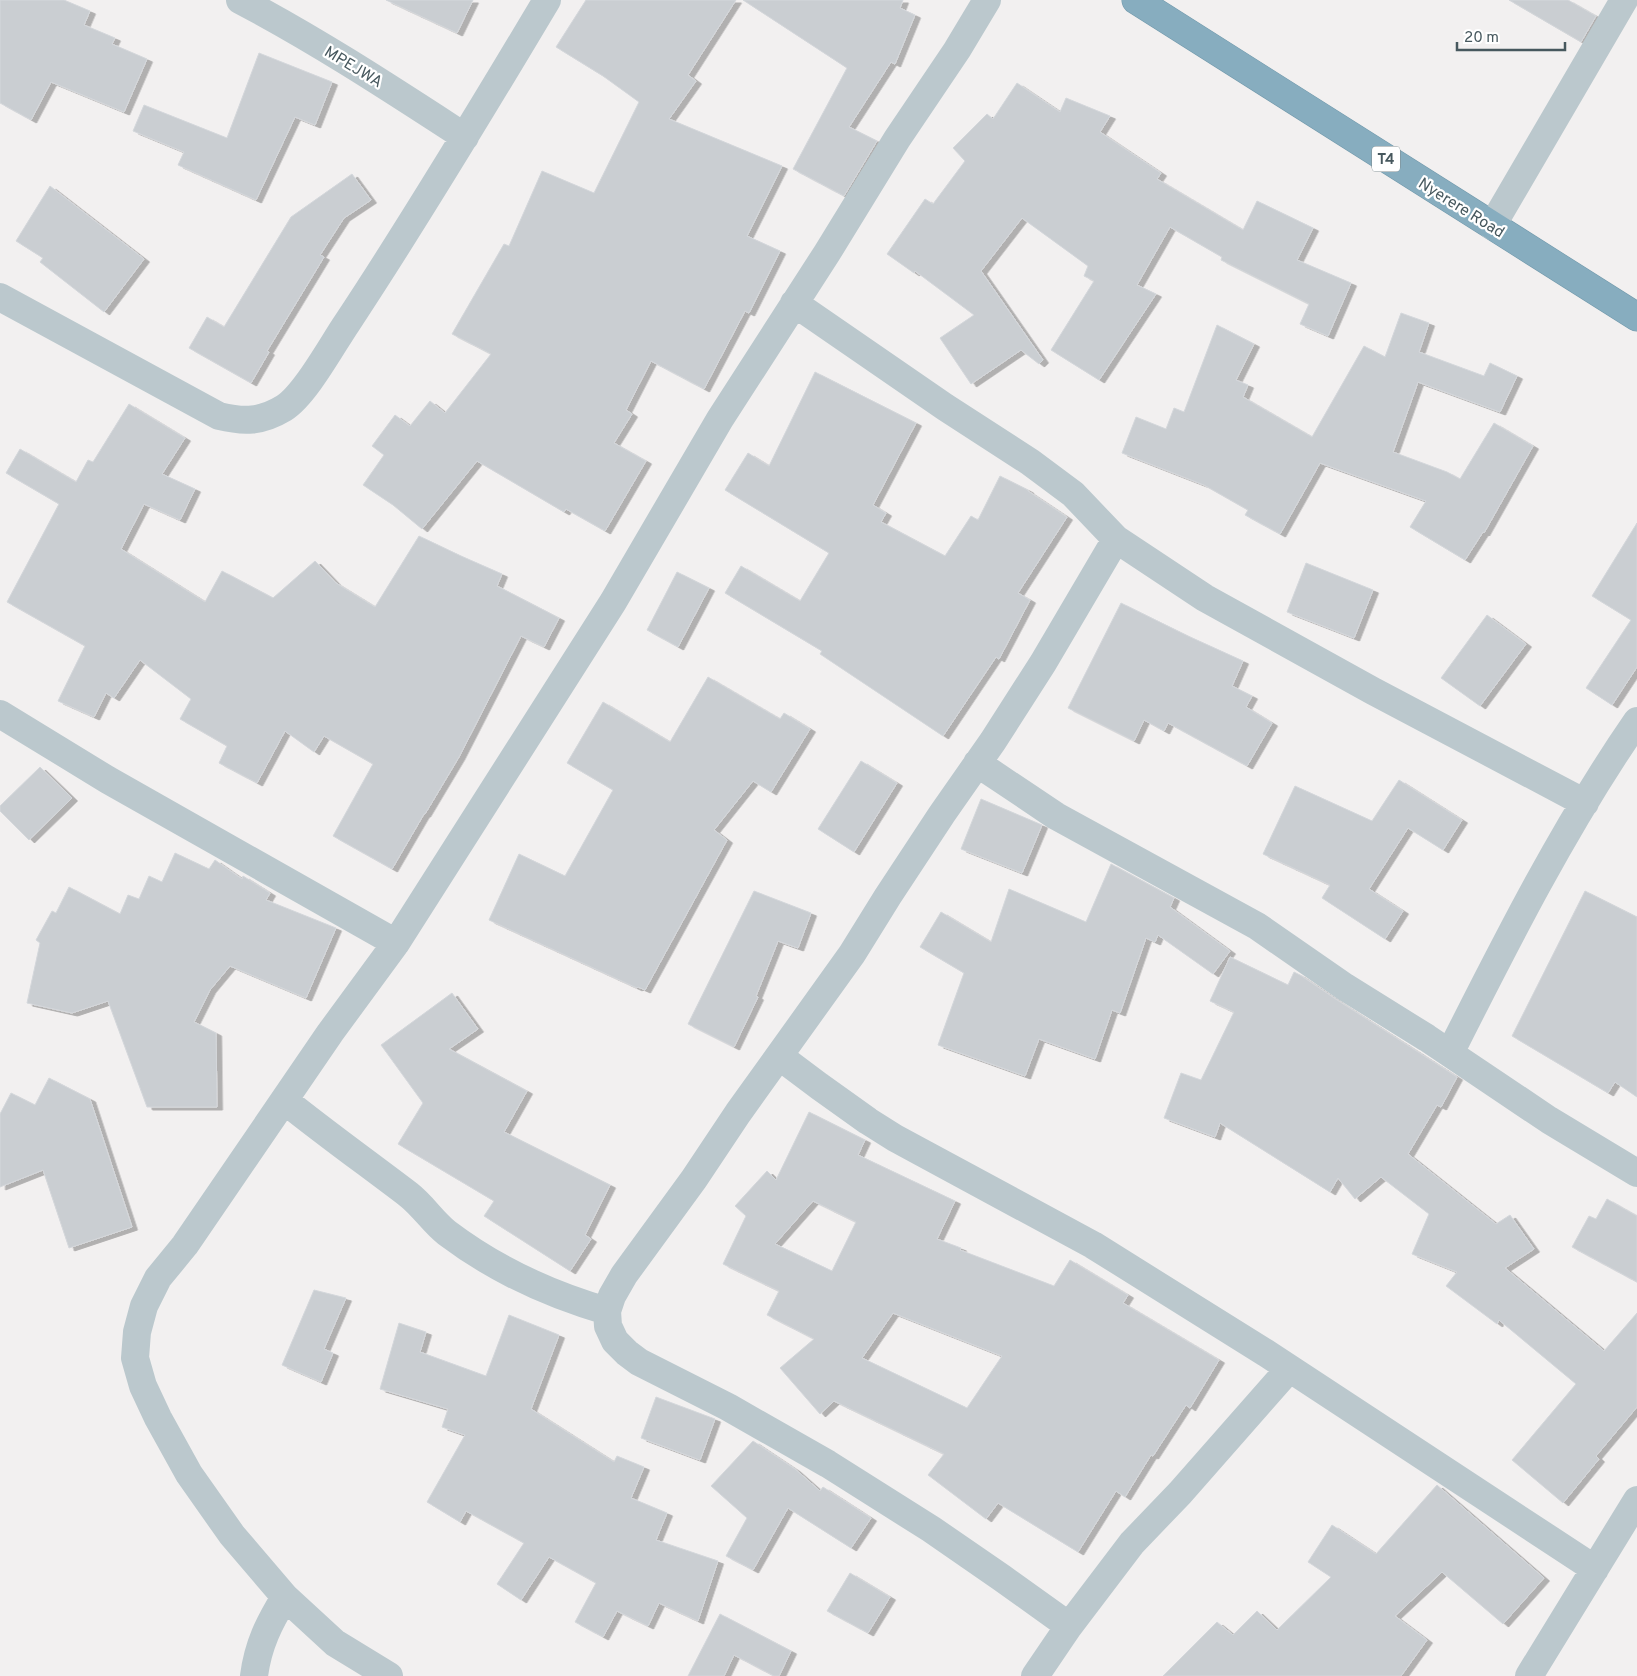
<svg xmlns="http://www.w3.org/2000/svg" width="1637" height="1676" viewBox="0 0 1637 1676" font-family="Overpass,sans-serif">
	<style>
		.building { fill: #caced2; stroke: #d4d7db; fill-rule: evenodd; filter: url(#shadow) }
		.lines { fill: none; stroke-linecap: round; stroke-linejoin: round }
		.highway-casing { stroke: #7299ab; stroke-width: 29 }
		.street { stroke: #bbc8cd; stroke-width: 28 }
		.highway { stroke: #87adbf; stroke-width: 28 }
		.labels { text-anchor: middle; stroke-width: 4.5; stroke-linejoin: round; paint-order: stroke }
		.shield { fill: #fff; stroke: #7e8a8e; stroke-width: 1 }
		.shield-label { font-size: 15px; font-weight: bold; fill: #47585e }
		.street-label { font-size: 16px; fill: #47585e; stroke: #fff }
	</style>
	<defs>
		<filter id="shadow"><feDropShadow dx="5.5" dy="3" stdDeviation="0" flood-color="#0004"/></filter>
	</defs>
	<rect width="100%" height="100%" fill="#f2f0f0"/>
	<path class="building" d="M 0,0 L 64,0 L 90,11 L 84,25 L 115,38 L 112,44 L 147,59 L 124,112 L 51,82 L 31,120 L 0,103 Z
		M 386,0 L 473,0 L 457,33 Z
		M 586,0 L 736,0 L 688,75 L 696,81 L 669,119 L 782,166 L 747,236 L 780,251 L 749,313 L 745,311 L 704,389 L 651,361 L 626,410 L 632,414 L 614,443 L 646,461 L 605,531 L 566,509 L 564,512 L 477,461 L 422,529 L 393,505 L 363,485 L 384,455 L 372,446 L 395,415 L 410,426 L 430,401 L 445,413 L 491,354 L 452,334 L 504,244 L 509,246 L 542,171 L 594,193 L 639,102 L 603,76 L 556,47 Z
		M 743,0 L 903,0 L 900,8 L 915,15 L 895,64 L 891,62 L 849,127 L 877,141 L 844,196 L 793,169 L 847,68 Z
		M 1509,0 L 1568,0 L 1596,16 L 1581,42 Z
		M 259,53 L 332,82 L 315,125 L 295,117 L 256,200 L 178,165 L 184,152 L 133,131 L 144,105 L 227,138 Z
		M 1017,83 L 1060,112 L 1066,98 L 1110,116 L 1100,132 L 1161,173 L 1157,179 L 1243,230 L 1257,201 L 1313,228 L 1297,260 L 1351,283 L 1328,336 L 1300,324 L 1309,304 L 1221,260 L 1222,257 L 1170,227 L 1137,285 L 1156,294 L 1099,380 L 1051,350 L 1094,281 L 1084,276 L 1088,266 L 1022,218 L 981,271 L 1043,360 L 1039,364 L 1021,350 L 971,384 L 940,338 L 974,315 L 915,271 L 914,273 L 887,254 L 925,199 L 933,204 L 965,161 L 953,148 L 987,114 L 993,119 Z
		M 352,174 L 371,200 L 344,218 L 320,255 L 324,257 L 267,351 L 269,352 L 251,383 L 189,348 L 207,317 L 224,327 L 291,217 Z
		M 50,186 L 144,259 L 104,312 L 40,262 L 43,258 L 16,241 Z
		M 1401,313 L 1429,323 L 1419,352 L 1484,376 L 1490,363 L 1517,376 L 1500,412 L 1418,382 L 1393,452 L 1447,472 L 1460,479 L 1494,423 L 1533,446 L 1484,533 L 1483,532 L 1465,560 L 1410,527 L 1426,501 L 1320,463 L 1280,534 L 1245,515 L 1248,510 L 1204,485 L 1122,453 L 1136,417 L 1166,429 L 1174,408 L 1184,412 L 1217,325 L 1254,344 L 1236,380 L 1248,385 L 1243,397 L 1312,437 L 1364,346 L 1385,357 Z
		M 815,372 L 916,423 L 873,505 L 886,513 L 881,522 L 945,556 L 971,516 L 978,520 L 1000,476 L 1028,490 L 1028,491 L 1067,517 L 1018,593 L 1030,600 L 999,659 L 996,657 L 943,736 L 820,654 L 822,651 L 725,593 L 741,566 L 800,601 L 829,553 L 725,490 L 748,453 L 769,466 Z
		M 129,404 L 185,438 L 162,474 L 195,489 L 180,520 L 144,504 L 121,549 L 205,602 L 222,571 L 273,598 L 315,561 L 336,583 L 375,607 L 419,536 L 461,556 L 502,574 L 497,586 L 559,618 L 544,647 L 521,636 L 459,757 L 425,814 L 424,814 L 392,869 L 333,836 L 373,764 L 324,736 L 314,752 L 285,731 L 257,783 L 219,763 L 227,746 L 180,719 L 191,699 L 140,660 L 114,698 L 106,693 L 94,717 L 58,701 L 85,646 L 7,602 L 59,504 L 6,473 L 20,449 L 76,482 L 88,460 L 93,462 Z
		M 1637,523 L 1637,667 L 1612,705 L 1586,688 L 1631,620 L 1592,596 Z
		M 1306,563 L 1373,590 L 1354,638 L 1287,612 Z
		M 677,572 L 709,588 L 678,647 L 647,630 Z
		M 1121,603 L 1188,636 L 1243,661 L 1232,686 L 1252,696 L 1246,707 L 1272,723 L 1247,766 L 1168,723 L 1164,731 L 1144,720 L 1134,741 L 1068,708 Z
		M 1487,615 L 1526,644 L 1480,706 L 1441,678 Z
		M 708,677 L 780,719 L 784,713 L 810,729 L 771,792 L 753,781 L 714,830 L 727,840 L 645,990 L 638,987 L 637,988 L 489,920 L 519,854 L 565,876 L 613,790 L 567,763 L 603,702 L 670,742 Z
		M 861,761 L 897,783 L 854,852 L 818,829 Z
		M 40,767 L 72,798 L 29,840 L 0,811 L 0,806 Z
		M 1399,780 L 1462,820 L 1443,850 L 1408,828 L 1369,889 L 1403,911 L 1385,939 L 1322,898 L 1330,885 L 1263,854 L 1295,786 L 1372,821 Z
		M 981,799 L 1042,825 L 1022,873 L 961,849 Z
		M 175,853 L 209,869 L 215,860 L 242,879 L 243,876 L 270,893 L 266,900 L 336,928 L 306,998 L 230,966 L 210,990 L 194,1022 L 216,1033 L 217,1107 L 147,1107 L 108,1001 L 72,1013 L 27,1003 L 40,943 L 36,940 L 52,911 L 56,913 L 69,887 L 120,914 L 128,895 L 139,899 L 149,876 L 162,882 Z
		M 1111,864 L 1174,898 L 1170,907 L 1230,951 L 1213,974 L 1158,935 L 1155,942 L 1146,938 L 1120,1013 L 1112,1010 L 1095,1059 L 1039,1039 L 1025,1076 L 938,1045 L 964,973 L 920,947 L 941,912 L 991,942 L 1009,889 L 1086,922 Z
		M 754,891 L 811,913 L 798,948 L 778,941 L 756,996 L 758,997 L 734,1047 L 688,1024 Z
		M 1585,891 L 1637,917 L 1637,1097 L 1615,1082 L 1608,1093 L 1512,1036 Z
		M 1230,957 L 1288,985 L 1294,972 L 1300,975 L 1337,1000 L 1457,1077 L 1441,1107 L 1437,1105 L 1408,1154 L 1496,1224 L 1510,1215 L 1534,1249 L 1505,1268 L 1604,1351 L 1637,1313 L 1637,1407 L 1596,1456 L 1599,1459 L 1563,1503 L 1512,1460 L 1576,1384 L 1499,1320 L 1497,1324 L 1446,1286 L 1457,1272 L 1412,1254 L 1429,1214 L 1381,1177 L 1355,1199 L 1338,1178 L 1330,1192 L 1220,1123 L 1215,1137 L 1164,1118 L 1181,1073 L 1201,1080 L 1234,1012 L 1210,1001 Z
		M 452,993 L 478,1029 L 449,1049 L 527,1091 L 504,1132 L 610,1185 L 585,1235 L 591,1239 L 570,1271 L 484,1216 L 494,1201 L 398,1144 L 423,1103 L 381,1045 Z
		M 49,1078 L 90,1099 L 132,1227 L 69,1248 L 43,1170 L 0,1187 L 0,1114 L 11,1093 L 35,1105 Z
		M 809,1112 L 865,1140 L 858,1155 L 955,1201 L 937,1239 L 961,1248 L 960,1250 L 1054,1286 L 1070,1260 L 1128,1295 L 1123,1303 L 1219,1360 L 1190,1408 L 1186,1405 L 1153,1456 L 1151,1455 L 1125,1497 L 1116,1491 L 1078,1552 L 998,1503 L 986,1519 L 928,1475 L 944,1454 L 834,1401 L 820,1414 L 780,1368 L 814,1339 L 767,1315 L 779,1291 L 723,1264 L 746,1216 L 735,1206 L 767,1171 L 776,1180 ZM 813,1201 L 856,1222 L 832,1271 L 775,1244 ZM 893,1313 L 1002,1356 L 967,1408 L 862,1358 Z
		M 1607,1199 L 1637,1216 L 1637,1282 L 1572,1247 L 1589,1216 L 1596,1219 Z
		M 314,1290 L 346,1298 L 324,1349 L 333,1353 L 321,1382 L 282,1365 Z
		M 509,1315 L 559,1335 L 531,1409 L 614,1462 L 617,1456 L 644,1467 L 631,1498 L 667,1513 L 656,1540 L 718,1561 L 698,1621 L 659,1603 L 648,1626 L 617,1611 L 603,1637 L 575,1622 L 596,1583 L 549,1557 L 521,1600 L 497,1584 L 524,1543 L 466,1511 L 460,1522 L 427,1502 L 465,1435 L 442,1427 L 448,1409 L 380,1389 L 399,1323 L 426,1332 L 420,1352 L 486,1376 Z
		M 656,1397 L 715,1419 L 700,1460 L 641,1438 Z
		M 753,1441 L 795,1469 L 820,1491 L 823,1487 L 871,1518 L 851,1548 L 788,1508 L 753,1570 L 726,1556 L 747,1518 L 711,1486 Z
		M 1437,1485 L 1544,1578 L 1503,1624 L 1442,1572 L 1395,1616 L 1427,1640 L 1401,1676 L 1163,1676 L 1217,1622 L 1233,1635 L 1257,1611 L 1277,1630 L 1331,1577 L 1308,1562 L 1332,1525 L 1376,1554 Z
		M 850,1573 L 890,1597 L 868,1633 L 827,1611 Z
		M 720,1614 L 791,1651 L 779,1676 L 774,1676 L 734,1655 L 724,1676 L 688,1676 Z"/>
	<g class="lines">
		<defs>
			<path id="highway" d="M 1136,0 L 1637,317"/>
		</defs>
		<use href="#highway" class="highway-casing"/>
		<path class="street" d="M 240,0 C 318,41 391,89 465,137
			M 1492,226 L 1624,0
			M 0,297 L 219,416 C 244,422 261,422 284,408 C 305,395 332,345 347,323 C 417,217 482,109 547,0
			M 794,303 L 945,407 L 1030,462 L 1073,494 L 1116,539 L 1205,598 L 1373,691 L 1585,803
			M 0,714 L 108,780 L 396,943
			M 977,763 L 1056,816 L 1257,926 L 1345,987 L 1427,1038 L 1549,1120 L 1637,1173
			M 1450,1053 C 1507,940 1565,825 1637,721
			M 779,1056 L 819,1086 L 868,1121 L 895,1138 L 1093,1245 L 1266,1353 L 1595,1569
			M 284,1100 C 325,1133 367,1163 409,1195 C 423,1206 433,1222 447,1233 C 496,1270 548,1294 607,1311
			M 1069,1626 L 1002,1578 L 931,1529 L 828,1464 L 728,1407 L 639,1362 L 627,1353 L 615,1341 L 608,1326 L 607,1311 L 612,1296 L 624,1275 L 694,1179 L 738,1113 L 852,954 L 888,896 L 942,814 L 993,741 L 1043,663 L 1116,539
			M 254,1676 C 258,1645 269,1623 285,1597
			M 389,1676 L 335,1643 L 285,1597 L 232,1535 L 189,1474 L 158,1418 L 143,1386 L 135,1358 L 137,1332 L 144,1306 L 158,1278 L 185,1245 L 330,1033 L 396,943 L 613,602 L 720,419 L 827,253 L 897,139 L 957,50 L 987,0
			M 1035,1676 L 1069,1626 L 1132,1543 L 1180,1493 L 1289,1369
			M 1529,1676 L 1637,1500"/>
		<use href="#highway" class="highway"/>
	</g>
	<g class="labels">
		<rect class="shield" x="1372" y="146.5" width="28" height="25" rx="4"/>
		<g class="shield-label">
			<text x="1386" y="164">T4</text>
		</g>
		<g class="street-label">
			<text transform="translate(354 66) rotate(31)" y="6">MPEJWA</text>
			<text transform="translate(1462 207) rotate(32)" y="6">Nyerere Road</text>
		</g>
	</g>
	<path d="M1457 42v8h108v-8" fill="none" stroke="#47585e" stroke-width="2.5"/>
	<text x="1464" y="42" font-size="15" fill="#47585e" stroke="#ffffff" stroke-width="4" paint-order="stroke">20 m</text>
</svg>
